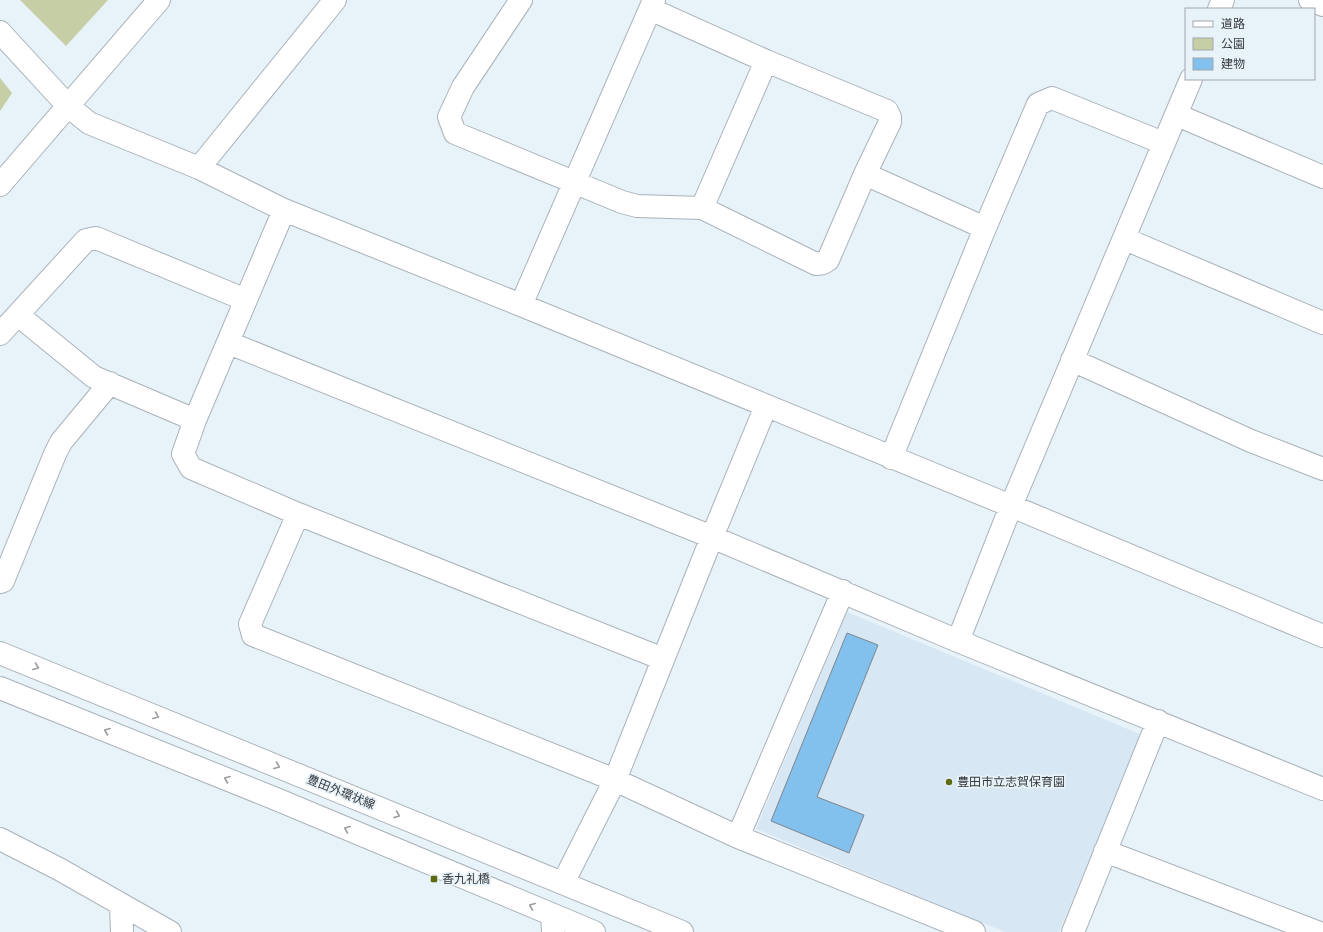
<svg xmlns="http://www.w3.org/2000/svg" width="1323" height="932" viewBox="0 0 1323 932" font-family="'Exo 2','Noto Sans JP',sans-serif">
	<style>
		.built { fill: #d7e7f4 }
		.green { fill: #c5cea5 }
		.building { fill: #82c0ed; stroke: #7d868d }
		.lines { fill: none; stroke-linecap: round; stroke-linejoin: round }
		.minor-casing { stroke: #a9b2b9; stroke-width: 24 }
		.tertiary-casing { stroke: #a9b2b9; stroke-width: 24 }
		.minor { stroke: #fff; stroke-width: 22 }
		.tertiary { stroke: #fff; stroke-width: 22 }
		.oneway { stroke: #9a9c9e }
		.poi-dot { fill: #5e6b13; stroke: #e8f2f9; stroke-width: 1.5 }
		.labels { text-anchor: middle; stroke-width: 3.5; stroke-linejoin: round; paint-order: stroke }
		.poi-label { font-size: 12px; fill: #363a3d; stroke: #e8f2f9; text-anchor: start }
		.street-label { font-size: 12px; fill: #363a3d; stroke: #e8f2f9 }
	</style>
	<rect width="100%" height="100%" fill="#e8f2f9"/>
	<path class="built" d="M 847,612 L 1142,735 L 1059,932 L 1005,932 L 756,829 Z"/>
	<path class="green" d="M 20,0 L 108,0 L 66,46 Z
		M 0,78 L 12,93 L 0,111 Z"/>
	<path class="building" d="M 847,633 L 878,645 L 817,797 L 864,815 L 849,853 L 771,821 Z"/>
	<g class="lines">
		<defs>
			<path id="minor" d="M 521,0 L 463,87 L 449,117 L 455,133 L 622,202 L 637,206 L 702,208 L 816,264 L 823,263 L 828,260 L 865,174 L 890,122 L 890,117 L 887,111 L 766,61 L 702,208
				M 1310,0 L 1323,5
				M 650,9 L 766,61
				M 1219,9 L 1223,0
				M 68,106 L 89,123 L 199,168 L 284,210 L 521,305 L 1011,506 L 1323,636
				M 1177,115 L 1323,177
				M 199,168 L 335,0
				M 865,174 L 985,228
				M 284,210 L 195,420 L 183,454 L 191,468 L 298,514 L 663,659
				M 1125,239 L 1323,323
				M 521,305 L 654,0
				M 18,315 L 94,377 L 195,420
				M 0,334 L 86,240 L 96,238 L 246,300
				M 229,343 L 712,537 L 958,641 L 1323,789
				M 1072,360 L 1251,441 L 1323,469
				M 891,458 L 985,228 L 1038,104 L 1052,98 L 1163,143
				M 298,514 L 250,624 L 253,635 L 615,780 L 738,837 L 974,932
				M 0,582 L 3,581 L 55,454 L 61,442 L 110,383
				M 958,641 L 1011,506 L 1191,79
				M 738,837 L 843,591
				M 0,839 L 59,869 L 170,932
				M 1105,851 L 1317,932
				M 563,883 L 615,780 L 712,537 L 766,406
				M 121,905 L 122,932
				M 552,915 L 553,932
				M 1073,932 L 1158,721"/>
			<path id="tertiary" d="M 0,32 L 68,106
				M 0,185 L 159,0
				M 0,653 L 682,932
				M 0,688 L 276,799 L 594,932"/>
		</defs>
		<use href="#minor" class="minor-casing"/>
		<use href="#tertiary" class="tertiary-casing"/>
		<use href="#minor" class="minor"/>
		<use href="#tertiary" class="tertiary"/>
	</g>
	<defs><path id="oneway-chevron" d="M-2-3.5L2.5 0L-2 3.5" fill="none" stroke-width="1.6" stroke-linecap="round" stroke-linejoin="round"/></defs>
	<g class="oneway">
		<use href="#oneway-chevron" transform="translate(36 667) rotate(22)"/>
		<use href="#oneway-chevron" transform="translate(156 716) rotate(22)"/>
		<use href="#oneway-chevron" transform="translate(107 731) rotate(-158)"/>
		<use href="#oneway-chevron" transform="translate(277 766) rotate(22)"/>
		<use href="#oneway-chevron" transform="translate(227 779) rotate(-158)"/>
		<use href="#oneway-chevron" transform="translate(397 815) rotate(22)"/>
		<use href="#oneway-chevron" transform="translate(347 829) rotate(-157)"/>
		<use href="#oneway-chevron" transform="translate(532 906) rotate(-157)"/>
	</g>
	<g class="poi-dot">
		<circle cx="949" cy="782" r="4"/>
		<rect x="430" y="875" width="8" height="8" rx="2"/>
	</g>
	<g class="labels">
		<g class="poi-label">
			<text x="957" y="786">豊田市立志賀保育園</text>
			<text x="442" y="883">香九礼橋</text>
		</g>
		<g class="street-label">
			<text transform="translate(341 792) rotate(22)" y="4">豊田外環状線</text>
		</g>
	</g>
	<rect x="1185" y="8" width="130" height="72" fill="#e8f2f9" stroke="#a1a8ae"/>
	<rect x="1193" y="21" width="20" height="6" fill="#ffffff" stroke="#a1a8ae"/>
	<text x="1221" y="28" font-size="12" fill="#363a3d">道路</text>
	<rect x="1193" y="38" width="20" height="12" fill="#c5cea5" stroke="#a1a8ae"/>
	<text x="1221" y="48" font-size="12" fill="#363a3d">公園</text>
	<rect x="1193" y="58" width="20" height="12" fill="#82c0ed" stroke="#a1a8ae"/>
	<text x="1221" y="68" font-size="12" fill="#363a3d">建物</text>
</svg>
